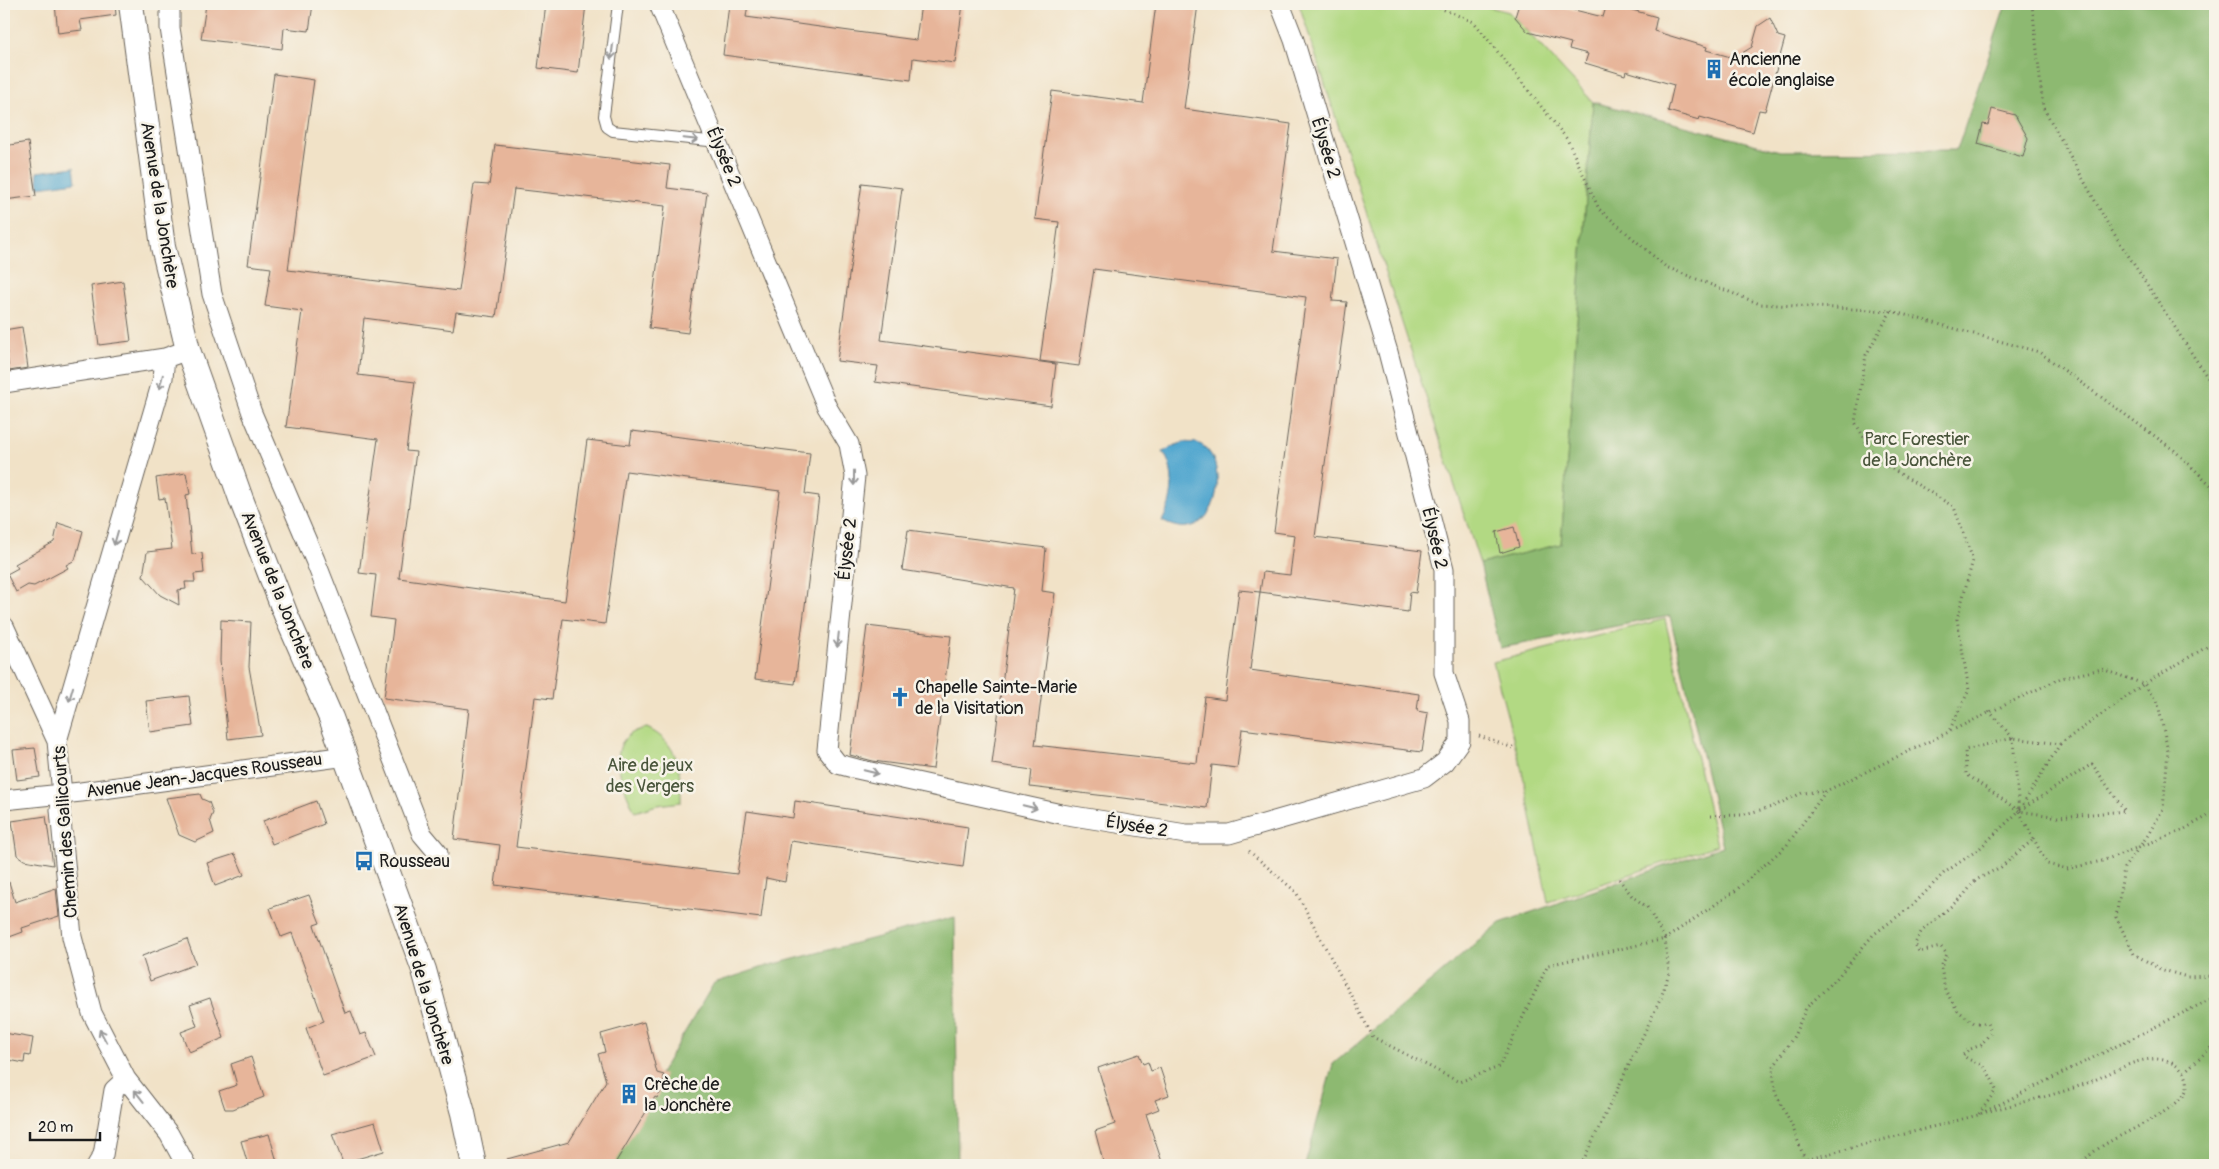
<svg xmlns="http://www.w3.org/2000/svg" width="2219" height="1169" viewBox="0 0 2219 1169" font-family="Pangolin,sans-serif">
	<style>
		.green { fill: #b2d983; stroke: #677a50 }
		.forest { fill: #8db971; stroke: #546a46 }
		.water { fill: #53a7cf; stroke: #386276 }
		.building { fill: #e7b59a }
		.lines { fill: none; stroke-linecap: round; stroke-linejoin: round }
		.service-casing { stroke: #676158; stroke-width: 12 }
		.minor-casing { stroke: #676158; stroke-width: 21 }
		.tertiary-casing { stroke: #676158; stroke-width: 26 }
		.path { stroke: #676158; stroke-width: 3; stroke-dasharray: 1 4; stroke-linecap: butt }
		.service { stroke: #fff; stroke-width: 10 }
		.minor { stroke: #fff; stroke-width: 19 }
		.tertiary { stroke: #fff; stroke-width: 24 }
		.oneway { stroke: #999 }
		.labels { text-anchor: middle; stroke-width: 5; stroke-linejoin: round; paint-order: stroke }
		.poi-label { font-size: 18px; fill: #1c1c1c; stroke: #f7f3e8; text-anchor: start }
		.street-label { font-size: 18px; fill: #1c1c1c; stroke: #f7f3e8 }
		.park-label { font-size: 18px; fill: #49553b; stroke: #f7f3e8 }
	</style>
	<rect width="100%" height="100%" fill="#f7f3e8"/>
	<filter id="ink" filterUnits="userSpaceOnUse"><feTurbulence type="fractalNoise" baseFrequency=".02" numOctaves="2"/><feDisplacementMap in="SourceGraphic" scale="10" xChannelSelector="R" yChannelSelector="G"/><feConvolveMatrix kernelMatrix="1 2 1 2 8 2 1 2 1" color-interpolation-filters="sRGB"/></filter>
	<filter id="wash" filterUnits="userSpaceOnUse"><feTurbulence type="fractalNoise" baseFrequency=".0096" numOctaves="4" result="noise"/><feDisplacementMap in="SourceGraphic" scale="20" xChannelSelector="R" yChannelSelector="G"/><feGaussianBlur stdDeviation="1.12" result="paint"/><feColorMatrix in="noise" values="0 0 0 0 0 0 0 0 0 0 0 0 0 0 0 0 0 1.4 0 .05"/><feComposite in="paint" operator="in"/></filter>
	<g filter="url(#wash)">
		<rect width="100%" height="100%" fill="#f1e2c7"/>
		<path class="green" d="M 1299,4 L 1477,4 L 1509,12 L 1593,102 L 1561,544 L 1480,564 Z
			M 1665,619 L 1717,845 L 1548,902 L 1522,771 L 1493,662 Z
			M 647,728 C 679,743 681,770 681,802 L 657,805 L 635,812 C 622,785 600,736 647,728 Z"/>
		<path class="forest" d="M 2006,4 L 2215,4 L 2215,1165 L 1305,1165 L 1333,1064 L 1500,923 L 1723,846 L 1670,616 L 1500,648 L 1480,564 L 1561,544 L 1593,102 L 1780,151 L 1957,150 Z
			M 955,917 L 958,1165 L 606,1165 L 714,983 L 767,966 Z"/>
		<path class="water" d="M 74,167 L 76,182 L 39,187 L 37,172 Z
			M 1185,442 C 1188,443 1193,442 1197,443 C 1233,454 1221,553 1162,521 C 1173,502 1177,471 1163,452 L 1173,446 Z"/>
		<g id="blocks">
			<path class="building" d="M 55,4 L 115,4 L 116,15 L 80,20 L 82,30 L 58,33 Z
				M 206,4 L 313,4 L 309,31 L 284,28 L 282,49 L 201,39 Z
				M 546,4 L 586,4 L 578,73 L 538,68 Z
				M 729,4 L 748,4 L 746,17 L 916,40 L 921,4 L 963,4 L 955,63 L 913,58 L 911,80 L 723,55 Z
				M 1156,4 L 1198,4 L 1184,109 L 1291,124 L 1273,251 L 1337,259 L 1332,301 L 1347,302 L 1315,537 L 1422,551 L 1416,593 L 1410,592 L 1408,612 L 1260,592 L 1263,572 L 1290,575 L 1295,535 L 1274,532 L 1306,297 L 1094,269 L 1079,366 L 1040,361 L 1059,222 L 1035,219 L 1052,91 L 1143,103 Z
				M 1519,4 L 1550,4 L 1603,17 L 1607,4 L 1611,4 L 1657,17 L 1654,31 L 1707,47 L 1706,50 L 1734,58 L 1752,47 L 1758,26 L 1770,18 L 1778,36 L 1785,38 L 1765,111 L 1759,110 L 1753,132 L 1700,117 L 1699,120 L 1668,111 L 1674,85 L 1626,71 L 1625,75 L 1585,63 L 1588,54 L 1569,49 L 1571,43 L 1528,32 L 1515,17 Z
				M 274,74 L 314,80 L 288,270 L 459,291 L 474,184 L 489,185 L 495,145 L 670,165 L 667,188 L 707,193 L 688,333 L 649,328 L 665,206 L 514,189 L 496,317 L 456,312 L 453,330 L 364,318 L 358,375 L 415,382 L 406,451 L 416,452 L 399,578 L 565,601 L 587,440 L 630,445 L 632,431 L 810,453 L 805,494 L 819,496 L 795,684 L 755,679 L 780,491 L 626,471 L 605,624 L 563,619 L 552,699 L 535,697 L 516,847 L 737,874 L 747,811 L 793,818 L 795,801 L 968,827 L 963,867 L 791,841 L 785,882 L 766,878 L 761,918 L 495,885 L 500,845 L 454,839 L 469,709 L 384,698 L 394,620 L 371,617 L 376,575 L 359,573 L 378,439 L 286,427 L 302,311 L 265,306 L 271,268 L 248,265 Z
				M 1992,109 L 2015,115 L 2028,138 L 2023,157 L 1978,144 L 1983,124 L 1988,125 Z
				M 28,142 L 36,196 L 4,200 L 4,146 Z
				M 862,183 L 902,188 L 881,340 L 1056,364 L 1051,406 L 875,382 L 878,366 L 837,361 Z
				M 123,281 L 131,341 L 99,345 L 91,286 Z
				M 22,327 L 28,368 L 9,371 L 4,330 Z
				M 186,473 L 190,494 L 186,495 L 192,554 L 202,553 L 204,573 L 194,574 L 195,582 L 185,582 L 186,589 L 178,590 L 179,605 L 160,595 L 143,576 L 147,552 L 172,549 L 165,498 L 159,499 L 156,478 Z
				M 58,523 L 83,531 L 75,560 L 66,565 L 68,568 L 34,586 L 28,585 L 16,592 L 7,574 L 18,568 L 15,564 L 54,542 Z
				M 1514,527 L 1519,547 L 1500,553 L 1496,532 Z
				M 908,530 L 1046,548 L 1042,591 L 1055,593 L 1035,745 L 1197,763 L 1205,697 L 1225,700 L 1239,590 L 1260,592 L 1250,670 L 1419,694 L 1417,711 L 1428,713 L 1422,752 L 1242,729 L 1237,768 L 1212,765 L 1207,808 L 1030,787 L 1032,770 L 992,764 L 1014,588 L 902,570 Z
				M 221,620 L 251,622 L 249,667 L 261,735 L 228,739 L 220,661 Z
				M 867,626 L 951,636 L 933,769 L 873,761 L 850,755 Z
				M 189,696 L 193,726 L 150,732 L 146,701 Z
				M 35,748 L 40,777 L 17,780 L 13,750 Z
				M 200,794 L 202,799 L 209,802 L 213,813 L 210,820 L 214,833 L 195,842 L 179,835 L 166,798 Z
				M 316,801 L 324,824 L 272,844 L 263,821 Z
				M 46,816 L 53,865 L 24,860 L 17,855 L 12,821 Z
				M 235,854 L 244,875 L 215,886 L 207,863 Z
				M 9,882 L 15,902 L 56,888 L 59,916 L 22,928 L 23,932 L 4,939 L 4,883 Z
				M 309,895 L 320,923 L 314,925 L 345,1013 L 351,1011 L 360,1035 L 366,1033 L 376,1057 L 323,1076 L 306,1028 L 324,1021 L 292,933 L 281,937 L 270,908 Z
				M 187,939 L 196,964 L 150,981 L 142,956 Z
				M 210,998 L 224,1038 L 189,1052 L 181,1032 L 197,1026 L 190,1005 Z
				M 644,1022 L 657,1073 L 664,1075 L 663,1088 L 657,1098 L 655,1097 L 614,1165 L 508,1165 L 507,1159 L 569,1142 L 606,1081 L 598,1054 L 605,1052 L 601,1034 Z
				M 4,1033 L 33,1038 L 30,1056 L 25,1055 L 24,1063 L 4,1059 Z
				M 1139,1054 L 1143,1064 L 1148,1062 L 1151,1071 L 1160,1068 L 1169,1095 L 1155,1100 L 1159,1109 L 1146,1114 L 1162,1162 L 1150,1165 L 1104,1165 L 1095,1131 L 1115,1124 L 1098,1068 Z
				M 251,1057 L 264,1097 L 233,1109 L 225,1109 L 219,1091 L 237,1085 L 231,1064 Z
				M 375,1122 L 384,1151 L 343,1163 L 332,1134 Z
				M 269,1134 L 278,1165 L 248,1165 L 241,1141 Z"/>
		</g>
	</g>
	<g filter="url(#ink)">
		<use href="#blocks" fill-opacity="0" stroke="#676158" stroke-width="1"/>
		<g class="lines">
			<defs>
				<path id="service" d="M 618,4 L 604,116 L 607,127 L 613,131 L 718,142"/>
				<path id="minor" d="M 170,4 L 170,28 L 212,294 L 252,413 L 315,560 L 422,834 L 438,853
					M 659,4 L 827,407 L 849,444 L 855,476 L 827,750 L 838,764 L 857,769 L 1061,814 L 1186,834 L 1229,834 L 1424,778 L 1445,762 L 1460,741 L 1460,721 L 1444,673 L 1444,569 L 1388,352 L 1294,40 L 1280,4
					M 4,383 L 165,358
					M 4,626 L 57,741
					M 4,800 L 81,792 L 346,756
					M 97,1165 L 103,1155 L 114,1090 L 126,1079
					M 186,1165 L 169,1134 L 126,1079 L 92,1013 L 72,937 L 60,810 L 62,794 L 57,741 L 163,378 L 165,358 L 188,350"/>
				<path id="tertiary" d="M 131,4 L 163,247 L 188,350 L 241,499 L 286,615 L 331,718 L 424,970 L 463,1113 L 474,1165"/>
			</defs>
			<use href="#service" class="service-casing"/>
			<use href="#minor" class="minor-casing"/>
			<use href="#tertiary" class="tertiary-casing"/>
			<path class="path" d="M 1430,4 L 1474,22 L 1567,139 L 1599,209 L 1666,267 L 1760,304 L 1891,311 L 2039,352 L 2174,450 L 2215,489
				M 2032,4 L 2043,107 L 2109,226 L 2215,389
				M 1891,311 L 1866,355 L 1855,422 L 1876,459 L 1954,507 L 1973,560 L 1957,619 L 1969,690 L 1949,731
				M 1989,711 L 2013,738 L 2019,811 L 2047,864 L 2067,869 L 2102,861 L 2181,831 L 2215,812
				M 1479,736 L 1516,749
				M 2060,744 L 2019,811 L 2092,764 L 2125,811 L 2058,817 L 2019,811 L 1966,774 L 1965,750 L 2013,738 L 2060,744 L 2144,684 L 2215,642
				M 1710,816 L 1741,815 L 1772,807 L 1802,793 L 1826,791
				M 1249,851 L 1296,892 L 1373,1037 L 1459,1082 L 1499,1067 L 1548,965 L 1665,939 L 1647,907 L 1632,896 L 1618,878
				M 2184,1072 L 2215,1044
				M 1986,1112 C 2021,1102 2059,1095 2092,1081 C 2112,1073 2131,1060 2153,1059 C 2170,1058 2195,1072 2185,1093 C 2176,1111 2118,1135 2099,1148 C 2092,1153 2085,1159 2078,1165
				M 1979,1114 L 1996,1090 C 1993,1081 1989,1072 1981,1065 C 1975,1061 1969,1061 1963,1055 L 1968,1050 L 1981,1045 L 1991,1032 L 1987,1023 L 1974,1023 L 1958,1011 L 1945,990 L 1941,967 L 1947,954 L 1941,947 L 1919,952 L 1915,944 L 1921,932 L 1963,896 L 1976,880 L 2001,867 L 2034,839
				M 1805,1160 L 1793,1128 L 1775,1092 L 1773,1068 L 1794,1036 L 1806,1008 L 1836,979 L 1873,935 L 1914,904 L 1944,873 L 1979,849 L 2019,811
				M 1581,1165 L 1661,998 L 1669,973 L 1665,939 L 1735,891 L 1787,845 L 1826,791 L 2061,678 L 2102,669 L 2144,684 L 2158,704 L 2168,751 L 2163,809 L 2148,835 L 2124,868 L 2116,917 L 2134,954 L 2160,969 L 2187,977 L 2215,976
				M 1799,1165 L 1805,1160 L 1978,1115 L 2215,997"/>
			<use href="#service" class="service"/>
			<use href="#minor" class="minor"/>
			<use href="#tertiary" class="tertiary"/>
		</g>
		<defs><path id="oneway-shaft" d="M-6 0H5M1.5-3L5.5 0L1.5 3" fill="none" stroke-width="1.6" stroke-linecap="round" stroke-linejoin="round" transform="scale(1.25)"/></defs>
		<g class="oneway">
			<use href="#oneway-shaft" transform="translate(612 52) rotate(97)"/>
			<use href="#oneway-shaft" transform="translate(691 139) rotate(6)"/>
			<use href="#oneway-shaft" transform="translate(161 382) rotate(104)"/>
			<use href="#oneway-shaft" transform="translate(854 478) rotate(90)"/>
			<use href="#oneway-shaft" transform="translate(116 538) rotate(106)"/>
			<use href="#oneway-shaft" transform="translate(838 640) rotate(96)"/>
			<use href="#oneway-shaft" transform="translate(71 694) rotate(106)"/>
			<use href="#oneway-shaft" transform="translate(871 772) rotate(13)"/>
			<use href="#oneway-shaft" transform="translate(1030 807) rotate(13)"/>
			<use href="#oneway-shaft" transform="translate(103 1036) rotate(-118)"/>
			<use href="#oneway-shaft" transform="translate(139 1096) rotate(-128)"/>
		</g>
	</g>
	<defs>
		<symbol id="building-bare" viewBox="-9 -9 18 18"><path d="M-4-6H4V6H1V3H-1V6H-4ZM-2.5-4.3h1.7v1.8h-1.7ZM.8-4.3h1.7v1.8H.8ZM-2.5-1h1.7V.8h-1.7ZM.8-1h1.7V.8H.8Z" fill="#1f6fb2" stroke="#f7f3e8" stroke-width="2.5" paint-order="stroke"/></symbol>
		<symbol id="church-bare" viewBox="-9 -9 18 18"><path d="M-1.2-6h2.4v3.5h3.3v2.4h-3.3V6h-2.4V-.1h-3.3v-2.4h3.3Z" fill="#1f6fb2" stroke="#f7f3e8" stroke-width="2.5" paint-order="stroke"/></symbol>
		<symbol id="bus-bare" viewBox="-9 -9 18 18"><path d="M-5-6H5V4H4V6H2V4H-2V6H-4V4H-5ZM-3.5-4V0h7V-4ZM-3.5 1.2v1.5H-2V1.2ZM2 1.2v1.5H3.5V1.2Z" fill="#1f6fb2" stroke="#f7f3e8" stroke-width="2.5" paint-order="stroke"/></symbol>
	</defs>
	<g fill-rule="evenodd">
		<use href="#building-bare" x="1700" y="55" width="28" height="28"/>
		<use href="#church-bare" x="886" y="683" width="28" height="28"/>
		<use href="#bus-bare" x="350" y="847" width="28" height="28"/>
		<use href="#building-bare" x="615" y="1080" width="28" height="28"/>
	</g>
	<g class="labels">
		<g class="poi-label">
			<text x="1729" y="65">Ancienne<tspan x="1729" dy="21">école anglaise</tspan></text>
			<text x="915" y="693">Chapelle Sainte-Marie<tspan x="915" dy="21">de la Visitation</tspan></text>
			<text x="379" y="867">Rousseau</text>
			<text x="644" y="1090">Crèche de<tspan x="644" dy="21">la Jonchère</tspan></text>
		</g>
		<g class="street-label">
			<text transform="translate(1326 148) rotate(73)" y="6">Élysée 2</text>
			<text transform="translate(724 157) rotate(67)" y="6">Élysée 2</text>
			<text transform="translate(160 205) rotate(81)" y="6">Avenue de la Jonchère</text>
			<text transform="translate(1435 538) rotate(77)" y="6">Élysée 2</text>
			<text transform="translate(847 549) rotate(-84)" y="6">Élysée 2</text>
			<text transform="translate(278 590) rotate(68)" y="6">Avenue de la Jonchère</text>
			<text transform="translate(204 775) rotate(-8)" y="6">Avenue Jean-Jacques Rousseau</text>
			<text transform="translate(1137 826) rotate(9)" y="6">Élysée 2</text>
			<text transform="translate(65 832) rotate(-94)" y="6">Chemin des Gallicourts</text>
			<text transform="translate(424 984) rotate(73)" y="6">Avenue de la Jonchère</text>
		</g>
		<g class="park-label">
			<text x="1917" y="445">Parc Forestier<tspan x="1917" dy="21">de la Jonchère</tspan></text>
			<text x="650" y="771">Aire de jeux<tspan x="650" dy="21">des Vergers</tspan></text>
		</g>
	</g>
	<rect width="2219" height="1169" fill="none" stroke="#f7f3e8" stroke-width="20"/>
	<path d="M30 1132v8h70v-8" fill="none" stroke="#1c1c1c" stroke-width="2.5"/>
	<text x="38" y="1132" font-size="15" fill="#1c1c1c" stroke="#f7f3e8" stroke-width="4" paint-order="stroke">20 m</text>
</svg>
